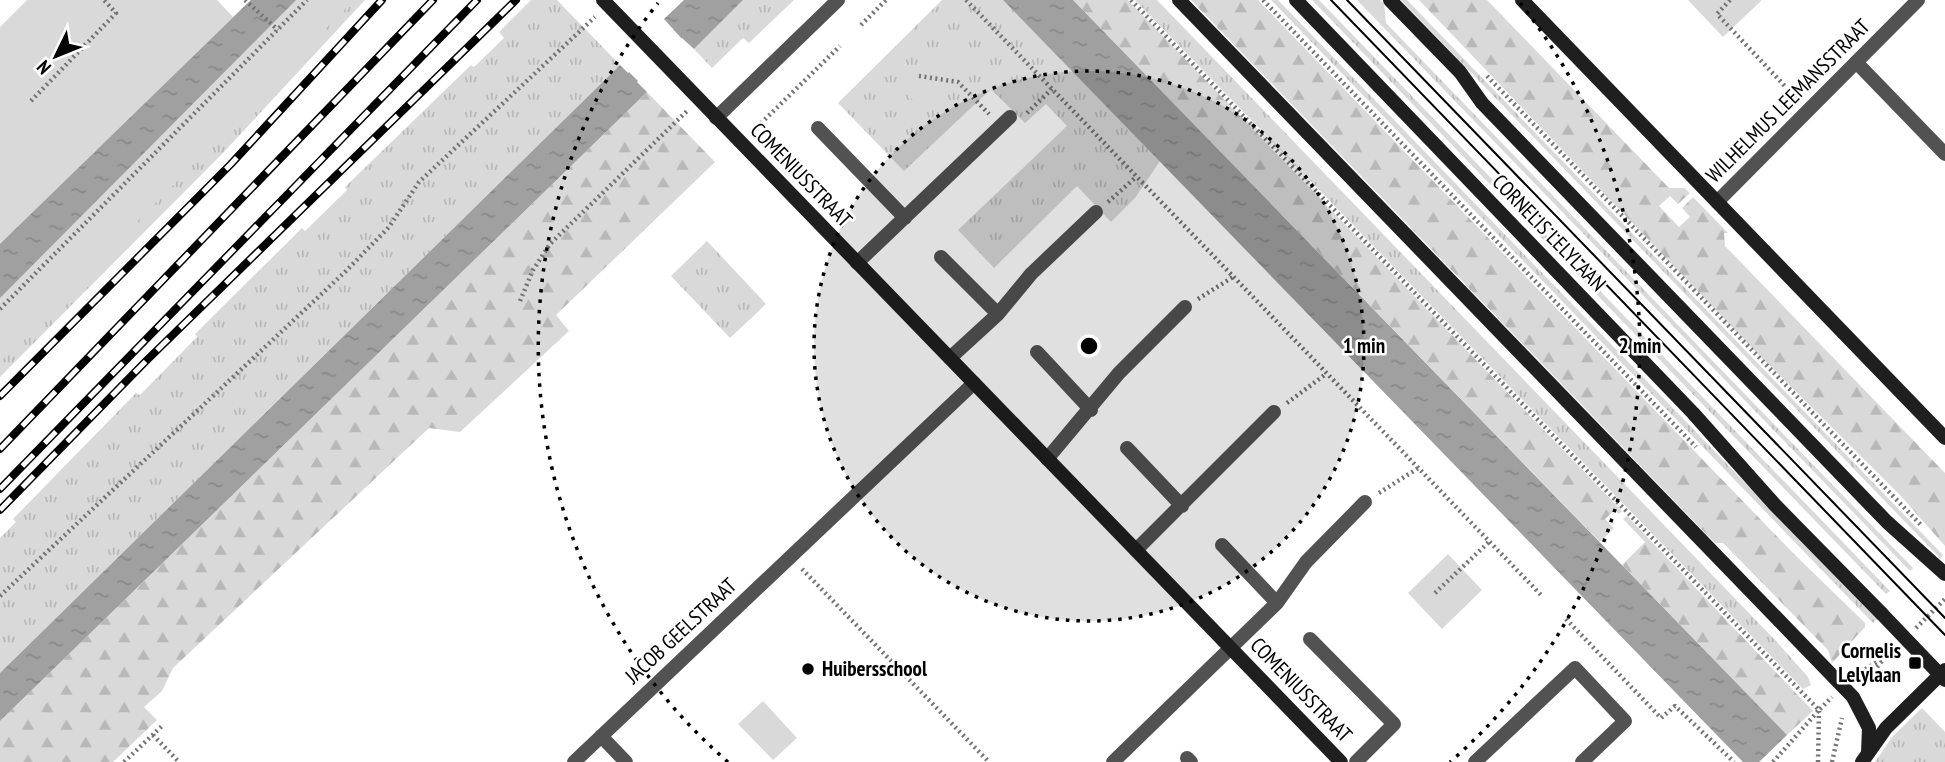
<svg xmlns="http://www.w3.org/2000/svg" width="1945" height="762" viewBox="0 0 1945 762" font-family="'PT Sans Narrow',sans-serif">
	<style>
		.grass { fill: url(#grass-tufts) }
		.forest { fill: url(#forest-firs) }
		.green { fill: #d9d9d9 }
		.water { fill: url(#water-ripples) }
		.pier { fill: #fff }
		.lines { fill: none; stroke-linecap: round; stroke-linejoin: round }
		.path { stroke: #747474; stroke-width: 4.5; stroke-dasharray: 2 3.5; stroke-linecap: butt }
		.street { stroke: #525252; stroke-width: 14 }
		.secondary { stroke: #1f1f1f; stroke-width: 14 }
		.tram { stroke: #000; stroke-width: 2 }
		.rail-casing { stroke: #000; stroke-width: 8 }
		.rail { stroke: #fff; stroke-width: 5; stroke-dasharray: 16; stroke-linecap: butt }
		.secondary-bridge { stroke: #1f1f1f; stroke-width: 14 }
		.ring { fill: none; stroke: #000; stroke-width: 3.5; stroke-dasharray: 3.5 7 }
		.poi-dot { fill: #000; stroke: #fff; stroke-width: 2.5 }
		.labels { text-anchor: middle; stroke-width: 5; stroke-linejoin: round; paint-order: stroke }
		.street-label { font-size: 21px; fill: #000; stroke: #fff }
		.poi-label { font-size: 21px; font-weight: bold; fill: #000; stroke: #fff; text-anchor: end }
		.centre { fill: #000; stroke: #fff; stroke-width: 3.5 }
		.ring-label { font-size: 21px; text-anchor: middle; font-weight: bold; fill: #000; stroke: #fff; stroke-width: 5; stroke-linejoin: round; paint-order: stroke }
	</style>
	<defs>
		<pattern id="grass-tufts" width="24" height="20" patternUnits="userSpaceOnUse" patternTransform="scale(1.75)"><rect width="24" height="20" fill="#d9d9d9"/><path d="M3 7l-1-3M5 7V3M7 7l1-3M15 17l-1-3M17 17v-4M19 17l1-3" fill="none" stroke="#b8b8b8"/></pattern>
		<pattern id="forest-firs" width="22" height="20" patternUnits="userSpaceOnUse" patternTransform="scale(1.75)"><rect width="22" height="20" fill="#d9d9d9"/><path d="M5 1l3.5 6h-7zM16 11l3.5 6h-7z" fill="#b8b8b8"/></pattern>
		<pattern id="water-ripples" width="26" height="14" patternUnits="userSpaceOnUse" patternTransform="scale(1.75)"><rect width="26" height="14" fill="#a0a0a0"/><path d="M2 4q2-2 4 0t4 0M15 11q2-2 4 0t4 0" fill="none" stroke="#888"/></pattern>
	</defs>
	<rect width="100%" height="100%" fill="#fff"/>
	<path class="grass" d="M 296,0 L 365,0 L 222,154 L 0,377 L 0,298 Z
		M 531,0 L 557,0 L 620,65 L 0,673 L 0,538 L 16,522 L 13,519 L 136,393 L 140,395 L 197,337 L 195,334 L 302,228 L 305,231 L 347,190 L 345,187 L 471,65 L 474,67 L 504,38 L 499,32 Z
		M 743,0 L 794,0 L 749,43 L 743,38 L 712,68 L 694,49 Z
		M 942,0 L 1003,0 L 1160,161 L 1135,198 L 1111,222 L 1077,186 L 994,268 L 958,230 L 1067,126 L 1046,104 L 1025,123 L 991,89 L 904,171 L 838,103 Z
		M 1135,0 L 1157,0 L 1776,641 L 1808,677 L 1811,685 L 1803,689 Z
		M 1271,0 L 1278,0 L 1877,619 L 1873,623 Z
		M 1312,0 L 1319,0 L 1890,591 L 1886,594 Z
		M 1357,0 L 1380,0 L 1384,4 L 1386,23 L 1913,568 L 1910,571 Z
		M 1401,0 L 1407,0 L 1943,555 L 1940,558 Z
		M 707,241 L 766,304 L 730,338 L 671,276 Z
		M 1922,708 L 1945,732 L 1945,762 L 1875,762 L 1892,737 Z"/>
	<path class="forest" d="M 1073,0 L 1128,0 L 1622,511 L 1619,514 L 1615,510 L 1605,519 L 1614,528 L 1600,542 Z
		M 1191,0 L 1258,0 L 1794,554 L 1865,623 L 1865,627 L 1832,663 L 1828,650 L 1723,543 L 1715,543 Z
		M 1419,0 L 1487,0 L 1669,188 L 1684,188 L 1690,193 L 1678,204 L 1670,196 L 1659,206 L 1679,227 L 1690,217 L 1682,208 L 1693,197 L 1728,233 L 1724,233 L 1725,246 L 1945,473 L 1945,546 L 1900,495 L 1755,351 Z
		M 647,92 L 715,162 L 556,315 L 569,331 L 460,432 L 429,428 L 173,668 L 162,691 L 144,707 L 157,720 L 113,762 L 0,762 L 0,721 Z
		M 1627,516 L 1813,711 L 1787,735 L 1622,565 L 1645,542 L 1623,519 Z"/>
	<path class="green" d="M 27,0 L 217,0 L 233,17 L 251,0 L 354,0 L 0,362 L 0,27 Z
		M 1688,0 L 1761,0 L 1761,1 L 1723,37 Z
		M 949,42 L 973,67 L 925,113 L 901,87 Z
		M 1448,554 L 1482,590 L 1442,629 L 1408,593 Z
		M 763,701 L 797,738 L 773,760 L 738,724 Z"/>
	<path class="water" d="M 251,0 L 296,0 L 0,298 L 0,244 Z
		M 684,0 L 743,0 L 694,49 L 682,38 L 637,82 L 647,92 L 0,721 L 0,673 L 620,65 L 628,73 L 673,29 L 664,19 Z
		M 1003,0 L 1073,0 L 1787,735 L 1759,762 L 1743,762 Z"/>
	<path class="pier" d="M 672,28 L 683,40 L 639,82 L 628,71 Z"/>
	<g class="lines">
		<path class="path" d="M 245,0 L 278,30
			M 966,0 L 1543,597
			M 1131,0 L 1819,710 L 1832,697
			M 1263,0 L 1696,447
			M 1730,0 L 1717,14 L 1798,100
			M 861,25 L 886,0
			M 919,76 L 958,82 L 989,114
			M 1487,76 L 1921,525
			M 31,101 L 116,13 L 104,0
			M 1027,113 L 1052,89
			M 753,131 L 840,46
			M 1108,202 L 1136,177
			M 1198,299 L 1233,277
			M 520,301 L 533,270 L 550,244 L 688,110
			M 0,309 L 307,0
			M 1287,403 L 1326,374
			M 1379,493 L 1420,467
			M 802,569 L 989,762
			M 1435,593 L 1490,541
			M 0,596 L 346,271 L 389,227 L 419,182 L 595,17
			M 1566,619 L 1661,718 L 1675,706 L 1734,762
			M 1916,628 L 1945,599
			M 1856,675 L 1888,655
			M 1863,684 L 1882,661
			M 153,735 L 179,762
			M 124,762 L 162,726
			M 1773,762 L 1819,710
			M 1818,762 L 1819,711
			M 1832,762 L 1842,718"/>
		<path class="street" d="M 1856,62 L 1945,154
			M 716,118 L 838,0
			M 818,128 L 905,218
			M 1717,202 L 1918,0
			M 941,257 L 998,314
			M 857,263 L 1010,117
			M 1037,352 L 1091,410
			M 950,358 L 998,314 L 1031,274 L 1096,212
			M 1127,448 L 1182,506
			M 1047,459 L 1119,373 L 1185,307
			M 1222,545 L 1277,603
			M 1136,550 L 1274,412
			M 1310,639 L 1394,724 L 1356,762
			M 601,736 L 626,762
			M 1187,758 L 1191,762
			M 574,762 L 974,383
			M 1113,762 L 1277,603 L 1306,562 L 1365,502
			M 1475,762 L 1575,668 L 1625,721 L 1582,762"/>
		<path class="secondary" d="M 603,0 L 1341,762
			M 1179,0 L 1853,697 L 1869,728 L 1868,752
			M 1296,0 L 1693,413 L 1775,505 L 1882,614
			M 1390,0 L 1460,72 L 1482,103 L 1887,522 L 1945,574
			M 1522,0 L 1945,438
			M 1862,762 L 1886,728 L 1945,670"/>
		<path class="tram" d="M 1331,0 L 1945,635
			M 1347,0 L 1945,618"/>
		<defs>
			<path id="rail" d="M 0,396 L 231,164 L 382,0
				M 0,449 L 433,0
				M 0,489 L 477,0
				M 0,510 L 147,360 L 516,0"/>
		</defs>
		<use href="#rail" class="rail-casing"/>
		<use href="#rail" class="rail"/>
		<path class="secondary-bridge" d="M 1882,614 L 1945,680"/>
	</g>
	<circle cx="1089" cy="346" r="275" fill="#000" fill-opacity=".12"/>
	<g class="ring">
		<circle cx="1089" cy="346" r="275"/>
		<path d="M728 762A551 551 0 0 1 658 3M1520 3A551 551 0 0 1 1450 762"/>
	</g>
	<g class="poi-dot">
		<rect x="1908" y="656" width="14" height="14" rx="3.5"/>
		<circle cx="808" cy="669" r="7"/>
	</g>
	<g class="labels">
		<g class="street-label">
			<text transform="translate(1788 101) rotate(-45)" y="7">WILHELMUS LEEMANSSTRAAT</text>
			<text transform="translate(801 175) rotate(46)" y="7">COMENIUSSTRAAT</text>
			<text transform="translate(1549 233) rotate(46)" y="7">CORNELIS LELYLAAN</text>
			<text transform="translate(681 631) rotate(-43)" y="7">JACOB GEELSTRAAT</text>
			<text transform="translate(1301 690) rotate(46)" y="7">COMENIUSSTRAAT</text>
		</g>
		<g class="poi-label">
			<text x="1901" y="658">Cornelis<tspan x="1901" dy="24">Lelylaan</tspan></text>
			<text x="822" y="676" text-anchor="start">Huibersschool</text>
		</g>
	</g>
	<circle cx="1089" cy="346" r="10" class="centre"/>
	<g class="ring-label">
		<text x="1364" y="353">1 min</text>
		<text x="1640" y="353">2 min</text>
	</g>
	<g transform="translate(56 56) rotate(227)" stroke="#ffffff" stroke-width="5" paint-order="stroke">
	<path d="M0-5L12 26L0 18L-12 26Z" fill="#000000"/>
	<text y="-10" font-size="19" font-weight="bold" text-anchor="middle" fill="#000000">N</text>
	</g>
</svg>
